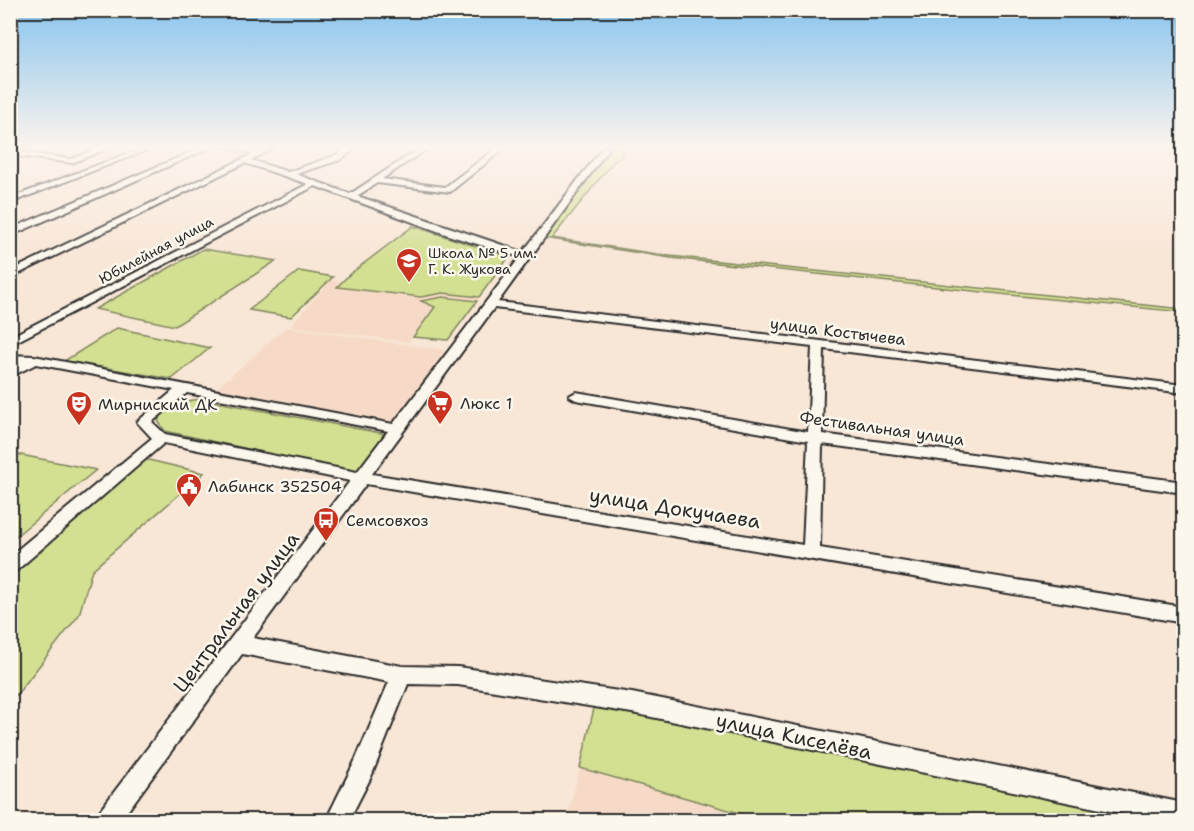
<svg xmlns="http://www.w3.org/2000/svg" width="1194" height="831" viewBox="0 0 1194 831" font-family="'Shantell Sans',sans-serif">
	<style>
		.built { fill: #f6dac7 }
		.green { fill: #d3df91; stroke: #7f855e; stroke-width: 1.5 }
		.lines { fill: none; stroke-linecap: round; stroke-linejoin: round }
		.minor-casing { stroke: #2b2b2b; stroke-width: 4 }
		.minor { fill: #fbf7ec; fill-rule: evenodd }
		.labels { text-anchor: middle; stroke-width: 5; stroke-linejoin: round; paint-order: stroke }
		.far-street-label { font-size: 14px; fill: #2b2b2b; stroke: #fbf7ec }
		.far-poi-label { font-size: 14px; fill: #2b2b2b; stroke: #fbf7ec; text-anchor: start }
		.street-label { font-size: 16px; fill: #2b2b2b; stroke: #fbf7ec }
		.poi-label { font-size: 16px; fill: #2b2b2b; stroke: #fbf7ec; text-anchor: start }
		.near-street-label { font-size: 20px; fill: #2b2b2b; stroke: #fbf7ec }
	</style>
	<rect width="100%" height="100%" fill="#f8e6d6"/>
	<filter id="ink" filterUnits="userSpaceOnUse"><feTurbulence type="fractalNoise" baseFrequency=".0167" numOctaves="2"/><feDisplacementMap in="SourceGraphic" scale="12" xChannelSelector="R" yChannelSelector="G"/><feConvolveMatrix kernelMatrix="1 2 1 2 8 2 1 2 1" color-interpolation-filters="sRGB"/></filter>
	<g filter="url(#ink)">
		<path class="built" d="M 413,226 L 509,257 L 448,340 L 413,337 L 408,342 L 290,326 L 331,280 L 343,282 Z
			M 286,327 L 449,351 L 394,424 L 214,391 Z
			M 580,768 L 764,820 L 566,820 Z"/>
		<path class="green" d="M 611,147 L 621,147 L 622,156 L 614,161 L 552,238 L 670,256 L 1183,309 L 1183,312 L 1010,295 L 671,258 L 543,238 Z
			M 413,226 L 509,257 L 479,297 L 443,293 L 421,297 L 337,287 L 350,274 Z
			M 203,249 L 276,261 L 175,326 L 95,309 Z
			M 299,271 L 333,277 L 291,317 L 249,310 Z
			M 443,297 L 477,301 L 448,340 L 413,337 L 435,307 L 421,301 Z
			M 117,328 L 210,348 L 172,379 L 64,361 Z
			M 201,399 L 386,434 L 359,473 L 165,431 L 158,421 C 166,404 184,401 201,399 Z
			M 11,453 L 96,470 L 11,540 Z
			M 140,458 L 204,473 L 92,570 L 79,615 L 11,702 L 11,570 Z
			M 595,704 L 630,709 L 1163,820 L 764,820 L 580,768 Z"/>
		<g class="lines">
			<defs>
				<path id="minor" d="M 102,147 L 112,147 L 72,163 L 10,155 L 10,151 L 71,159 Z
					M 145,147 L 155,147 L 10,203 L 10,198 Z
					M 203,147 L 212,147 L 10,236 L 10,229 Z
					M 223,147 L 259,151 L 266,147 L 275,147 L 251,160 L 288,172 L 334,156 L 350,147 L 358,147 L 340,160 L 296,174 L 350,194 L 422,147 L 430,147 L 382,179 L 445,187 L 498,147 L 506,147 L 450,192 L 377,183 L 357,196 L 523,252 L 603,147 L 610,147 L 498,302 L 1184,385 L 1184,393 L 824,349 L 822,434 L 1184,482 L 1184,493 L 822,444 L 820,548 L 1184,607 L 1184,623 L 366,484 L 253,638 L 402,666 L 458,667 L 632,693 L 1184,803 L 1184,820 L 1154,820 L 632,713 L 458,685 L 408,684 L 371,777 L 349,820 L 326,820 L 355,761 L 389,682 L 242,654 L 121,820 L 96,820 L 99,812 L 350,481 L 164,443 L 16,571 L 10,573 L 10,556 L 152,438 L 137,422 L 174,390 L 36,364 L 10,377 L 10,368 L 20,363 L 10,363 L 10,355 L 34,356 L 393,424 L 520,257 L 451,236 L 315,186 L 10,345 L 10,337 L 308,184 L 245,163 L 10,278 L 10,271 L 253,154 ZM 494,308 L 812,347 L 808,432 L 576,392 L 569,396 L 576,400 L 808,441 L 803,545 L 372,474 ZM 187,393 L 388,431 L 357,472 L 165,434 L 152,422 Z"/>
			</defs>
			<use href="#minor" class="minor-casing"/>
			<use href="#minor" class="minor"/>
		</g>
	</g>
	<linearGradient id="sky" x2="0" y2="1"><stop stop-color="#88c4ef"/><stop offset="0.56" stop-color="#fcf4ed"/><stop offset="1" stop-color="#fcf4ed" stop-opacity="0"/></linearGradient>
	<rect width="1194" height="263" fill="url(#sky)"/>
	<defs>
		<symbol id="school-pin" viewBox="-11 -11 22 30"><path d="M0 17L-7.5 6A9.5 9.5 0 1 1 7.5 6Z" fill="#c8321e" stroke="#fbf7ec"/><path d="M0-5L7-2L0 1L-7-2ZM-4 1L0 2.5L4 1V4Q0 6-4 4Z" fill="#fff"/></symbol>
		<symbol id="supermarket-pin" viewBox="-11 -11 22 30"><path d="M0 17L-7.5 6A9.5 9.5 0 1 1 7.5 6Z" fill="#c8321e" stroke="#fbf7ec"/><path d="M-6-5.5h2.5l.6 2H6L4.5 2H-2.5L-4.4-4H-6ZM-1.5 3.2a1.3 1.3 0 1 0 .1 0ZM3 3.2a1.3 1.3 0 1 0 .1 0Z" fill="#fff"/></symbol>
		<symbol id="theatre-pin" viewBox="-11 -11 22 30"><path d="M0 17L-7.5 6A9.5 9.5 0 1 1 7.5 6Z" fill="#c8321e" stroke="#fbf7ec"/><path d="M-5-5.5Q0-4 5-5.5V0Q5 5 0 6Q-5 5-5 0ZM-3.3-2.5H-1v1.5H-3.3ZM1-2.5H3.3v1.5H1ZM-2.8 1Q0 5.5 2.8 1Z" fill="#fff"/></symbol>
		<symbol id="civic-pin" viewBox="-11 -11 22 30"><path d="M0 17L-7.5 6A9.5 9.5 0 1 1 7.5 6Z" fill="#c8321e" stroke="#fbf7ec"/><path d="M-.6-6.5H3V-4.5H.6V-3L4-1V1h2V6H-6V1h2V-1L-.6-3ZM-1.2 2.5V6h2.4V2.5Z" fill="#fff"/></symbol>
		<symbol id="bus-pin" viewBox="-11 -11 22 30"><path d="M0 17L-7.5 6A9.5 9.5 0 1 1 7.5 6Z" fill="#c8321e" stroke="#fbf7ec"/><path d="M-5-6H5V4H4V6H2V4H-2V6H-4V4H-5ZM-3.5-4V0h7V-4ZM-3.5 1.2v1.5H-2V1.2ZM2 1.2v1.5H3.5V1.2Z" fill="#fff"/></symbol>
	</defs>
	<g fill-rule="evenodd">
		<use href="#school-pin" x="394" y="246" width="30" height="40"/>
		<use href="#supermarket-pin" x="425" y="388" width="30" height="40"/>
		<use href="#theatre-pin" x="64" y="389" width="30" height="40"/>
		<use href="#civic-pin" x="174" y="471" width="30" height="40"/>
		<use href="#bus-pin" x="311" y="505" width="30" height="40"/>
	</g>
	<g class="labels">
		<g class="far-street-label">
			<text transform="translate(156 250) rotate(-28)" y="5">Юбилейная улица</text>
		</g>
		<g class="far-poi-label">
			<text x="428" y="258">Школа № 5 им.<tspan x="428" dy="16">Г. К. Жукова</tspan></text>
		</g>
		<g class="street-label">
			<text transform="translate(838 331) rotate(7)" y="6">улица Костычева</text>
			<text transform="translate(882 428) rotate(8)" y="6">Фестивальная улица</text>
		</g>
		<g class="poi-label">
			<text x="460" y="409">Люкс 1</text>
			<text x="98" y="410">Мирниский ДК</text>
			<text x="208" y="492">Лабинск 352504</text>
			<text x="346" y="526">Семсовхоз</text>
		</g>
		<g class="near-street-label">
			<text transform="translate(675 508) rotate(9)" y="7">улица Докучаева</text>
			<text transform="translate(236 612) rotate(-53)" y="7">Центральная улица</text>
			<text transform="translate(794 736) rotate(12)" y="7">улица Киселёва</text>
		</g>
	</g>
	<rect width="1194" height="831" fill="none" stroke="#fbf7ec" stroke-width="36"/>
	<rect x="18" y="18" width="1158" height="795" fill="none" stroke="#2b2b2b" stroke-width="2" filter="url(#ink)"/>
</svg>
